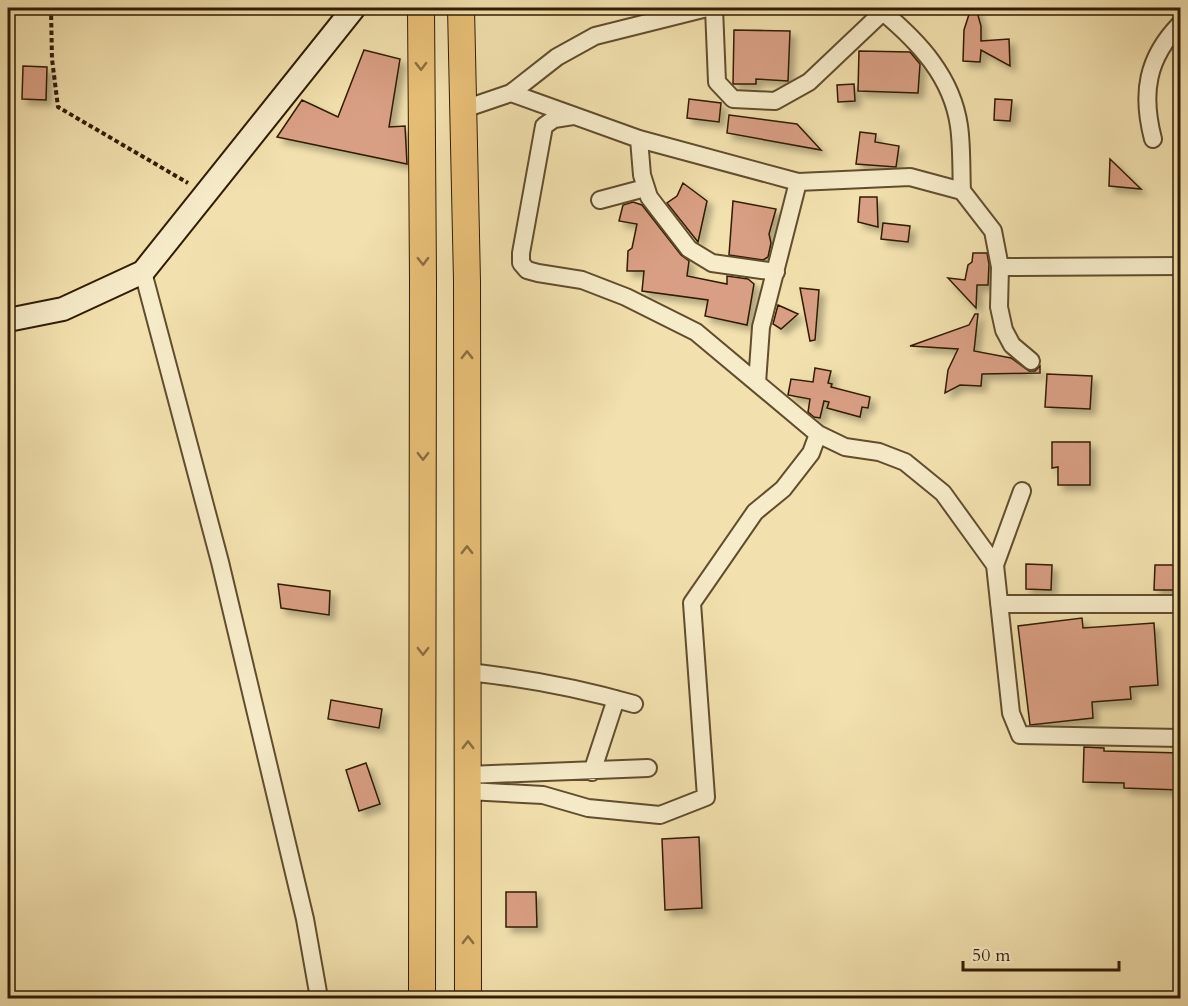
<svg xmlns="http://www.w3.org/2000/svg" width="1188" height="1006" viewBox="0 0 1188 1006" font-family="Cardo,serif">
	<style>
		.building { fill: #d99f84; stroke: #311c04; stroke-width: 1.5; filter: url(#shadow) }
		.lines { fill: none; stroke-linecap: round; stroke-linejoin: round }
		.street-casing { stroke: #614d2e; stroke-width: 20 }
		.secondary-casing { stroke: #311c04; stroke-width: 26 }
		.primary-casing { stroke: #311c04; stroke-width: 28 }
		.path { stroke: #311c04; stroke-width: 4; stroke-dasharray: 4.5 3; stroke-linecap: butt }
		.street { stroke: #f7ecca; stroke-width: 16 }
		.secondary { stroke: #f7ecca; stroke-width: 22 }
		.primary { stroke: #e9c077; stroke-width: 26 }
		.oneway { stroke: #8d6e3e }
	</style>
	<defs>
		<filter id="shadow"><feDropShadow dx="5.5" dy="5.5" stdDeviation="3" flood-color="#0004"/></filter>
	</defs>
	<rect width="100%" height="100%" fill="#f2e1ae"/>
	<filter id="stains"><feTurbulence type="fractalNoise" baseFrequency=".00333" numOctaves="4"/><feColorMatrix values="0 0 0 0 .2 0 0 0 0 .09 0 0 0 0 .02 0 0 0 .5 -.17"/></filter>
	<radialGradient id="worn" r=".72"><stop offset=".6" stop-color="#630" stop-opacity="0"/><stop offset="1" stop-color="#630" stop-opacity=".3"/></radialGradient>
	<path class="building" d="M 971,8 L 976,8 L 981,26 L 981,41 L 1009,39 L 1010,66 L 981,50 L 980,62 L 963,61 L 964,30 Z
		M 734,30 L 790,31 L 788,81 L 756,79 L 756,84 L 733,84 Z
		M 364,50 L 400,59 L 389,127 L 405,126 L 407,164 L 277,137 L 302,100 L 338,117 Z
		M 859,51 L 910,52 L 920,64 L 918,93 L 858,91 Z
		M 23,66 L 47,67 L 46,100 L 22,99 Z
		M 854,84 L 855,101 L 838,102 L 837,85 Z
		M 689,99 L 721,103 L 719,122 L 687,118 Z
		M 995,99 L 1012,100 L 1010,121 L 994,120 Z
		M 729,115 L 797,124 L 821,150 L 727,133 Z
		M 860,132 L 876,134 L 875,142 L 899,146 L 896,167 L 856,164 Z
		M 1110,159 L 1141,189 L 1109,186 Z
		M 683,183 L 707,201 L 698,242 L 667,203 L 677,196 Z
		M 860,197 L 877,197 L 878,227 L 858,222 Z
		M 733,201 L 776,209 L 769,234 L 771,243 L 768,257 L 763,260 L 729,255 Z
		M 633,202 L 642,205 L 681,255 L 689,261 L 687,276 L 727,284 L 727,276 L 748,279 L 754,284 L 747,325 L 705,316 L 708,300 L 642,291 L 644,271 L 627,271 L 628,251 L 632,248 L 637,224 L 619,221 L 623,205 Z
		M 883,223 L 910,226 L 908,242 L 881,239 Z
		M 973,253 L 987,253 L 989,264 L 988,285 L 977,285 L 976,308 L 948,278 L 965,280 L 968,265 L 972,262 Z
		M 800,288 L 819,290 L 815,340 L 810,341 Z
		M 778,305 L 798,314 L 781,329 L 773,324 Z
		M 975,314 L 978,314 L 974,351 L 1011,358 L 1029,371 L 1035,371 L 1040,366 L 1040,373 L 982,374 L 981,386 L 960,385 L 945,393 L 948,370 L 958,349 L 910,346 L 969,325 Z
		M 815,368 L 831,371 L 828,383 L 832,384 L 831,387 L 870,397 L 868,408 L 862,407 L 860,417 L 827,408 L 829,402 L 824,401 L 820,418 L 814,417 L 808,412 L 810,399 L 788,395 L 791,379 L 813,382 Z
		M 1047,374 L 1092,376 L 1090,409 L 1045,407 Z
		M 1052,442 L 1090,442 L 1090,485 L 1058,485 L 1058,467 L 1052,468 Z
		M 1026,564 L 1052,565 L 1051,590 L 1026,589 Z
		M 1155,565 L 1179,565 L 1179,590 L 1154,590 Z
		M 278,584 L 330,591 L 329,615 L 281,608 Z
		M 1082,618 L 1083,628 L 1154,623 L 1158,685 L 1130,687 L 1131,699 L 1092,702 L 1093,718 L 1030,725 L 1018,626 Z
		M 331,700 L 382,709 L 379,728 L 328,719 Z
		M 1084,747 L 1104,748 L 1104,751 L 1180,753 L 1180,790 L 1124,788 L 1124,783 L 1083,782 Z
		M 366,763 L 380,804 L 359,811 L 346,770 Z
		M 699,837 L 702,908 L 665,910 L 662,839 Z
		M 506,892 L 536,892 L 537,927 L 506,927 Z"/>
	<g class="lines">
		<defs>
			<path id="street" d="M 714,8 L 717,82 L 733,99 L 775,101 L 809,82 L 887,8
				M 883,12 C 919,42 952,77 959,126 C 962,147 961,170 962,191
				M 511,93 L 639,139 L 798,182 L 910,177 L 962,191 L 993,231 L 1000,267 L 999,307 L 1004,330 L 1012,345 L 1031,361
				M 464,109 L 511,93 L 557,57 L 595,36 L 707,8
				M 573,116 L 554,119 L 544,126 L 521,253 L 521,263 L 527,270 L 538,273 L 582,280 L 626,297 L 696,332 L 818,434
				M 639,139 L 642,175 L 649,197 L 689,249 L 712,263 L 776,272
				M 1153,139 C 1141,93 1147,58 1180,24
				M 600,200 L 645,188
				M 1000,267 L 1180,266
				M 143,272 L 220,562 L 305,919 L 319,998
				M 757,383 L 761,327 L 798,182
				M 995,565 L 1022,491
				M 999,604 L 1180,604
				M 468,672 C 525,678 579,688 634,704
				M 592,772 L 616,699
				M 468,775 L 648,768
				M 468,791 L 543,795 L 588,808 L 660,815 L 706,797 L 692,603 L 755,512 L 783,489 L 811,453 L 818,434 L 845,447 L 879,452 L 905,462 L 943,493 L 995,565 L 1011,713 L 1020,735 L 1180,738"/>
			<path id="secondary" d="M 8,320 L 63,309 L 143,272 L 354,8"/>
			<path id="primary" d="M 421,8 L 423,279 L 422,998
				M 461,8 L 467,281 L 468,998"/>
		</defs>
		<use href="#street" class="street-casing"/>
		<use href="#secondary" class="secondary-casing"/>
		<use href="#primary" class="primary-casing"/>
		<path class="path" d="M 51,8 L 52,59 L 58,107 L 188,183"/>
		<use href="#street" class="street"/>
		<use href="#secondary" class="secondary"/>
		<use href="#primary" class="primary"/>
	</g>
	<defs><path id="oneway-chevron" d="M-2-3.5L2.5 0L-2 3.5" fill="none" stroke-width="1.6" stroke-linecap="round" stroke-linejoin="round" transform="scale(1.5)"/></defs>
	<g class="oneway">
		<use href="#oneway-chevron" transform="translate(421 66) rotate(89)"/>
		<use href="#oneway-chevron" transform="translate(423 261) rotate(89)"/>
		<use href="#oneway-chevron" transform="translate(467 355) rotate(-90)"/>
		<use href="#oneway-chevron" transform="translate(423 456) rotate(90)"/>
		<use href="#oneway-chevron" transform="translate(467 550) rotate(-90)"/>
		<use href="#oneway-chevron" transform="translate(423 651) rotate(90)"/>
		<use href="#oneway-chevron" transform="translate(468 745) rotate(-90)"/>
		<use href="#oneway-chevron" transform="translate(468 940) rotate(-90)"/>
	</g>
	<rect width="1188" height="1006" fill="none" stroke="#f2e1ae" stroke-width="30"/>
	<rect x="9" y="9" width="1170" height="988" fill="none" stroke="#311c04" stroke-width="3"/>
	<rect x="15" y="15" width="1158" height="976" fill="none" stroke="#311c04" stroke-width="1.5"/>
	<path d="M963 961v9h156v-9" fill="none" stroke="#311c04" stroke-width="3"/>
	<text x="972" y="961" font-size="18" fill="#311c04" stroke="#f7ecca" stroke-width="4.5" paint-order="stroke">50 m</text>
	<rect width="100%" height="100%" filter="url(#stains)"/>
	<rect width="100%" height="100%" fill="url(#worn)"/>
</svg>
